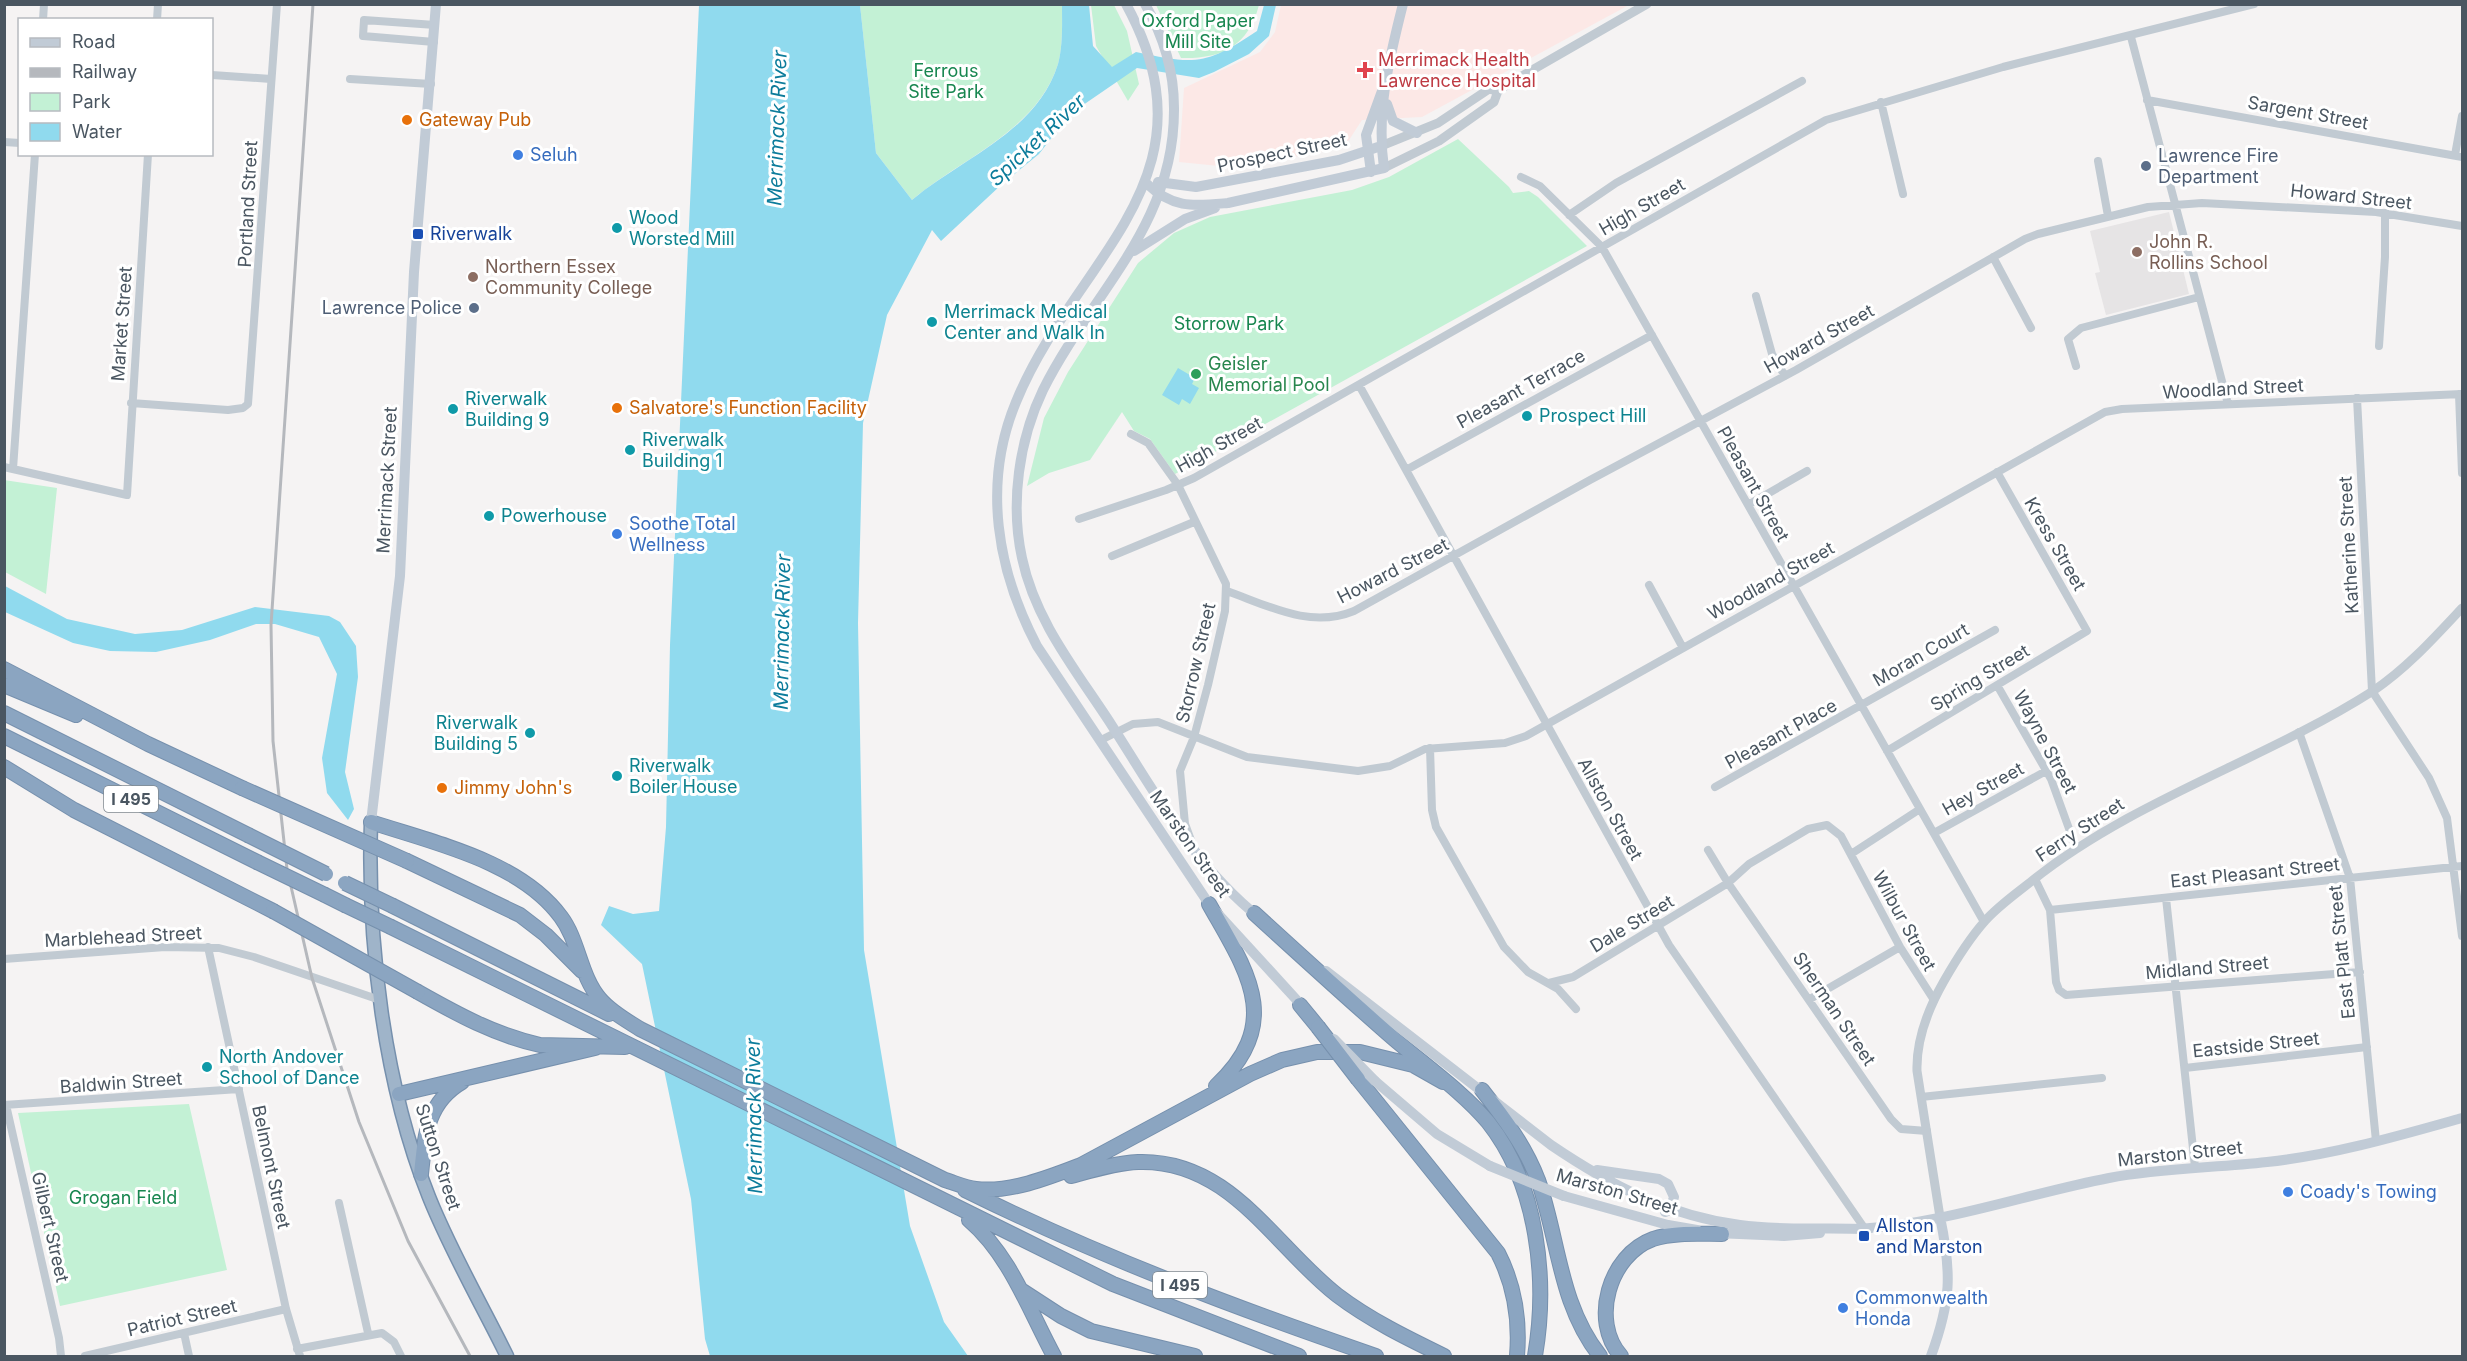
<svg xmlns="http://www.w3.org/2000/svg" width="2467" height="1361" viewBox="0 0 2467 1361" font-family="Inter,sans-serif">
	<style>
		.education { fill: #e6e4e5 }
		.medical { fill: #fce8e6 }
		.green { fill: #c3f1d5 }
		.water { fill: #90daee }
		.lines { fill: none; stroke-linecap: round; stroke-linejoin: round }
		.trunk-casing { stroke: #7690ad; stroke-width: 15 }
		.motorway-casing { stroke: #7690ad; stroke-width: 16 }
		.minor { stroke: #c1cad2; stroke-width: 8 }
		.tertiary { stroke: #c1cad2; stroke-width: 9 }
		.secondary { stroke: #c1cbd6; stroke-width: 10 }
		.trunk { stroke: #9fb4c9; stroke-width: 12 }
		.motorway { stroke: #8ba5c1; stroke-width: 14 }
		.rail { stroke: #b5b8bd; stroke-width: 3 }
		.motorway-bridge-casing { stroke: #7690ad; stroke-width: 16; stroke-linecap: butt }
		.secondary-bridge { stroke: #c1cbd6; stroke-width: 10 }
		.motorway-bridge { stroke: #8ba5c1; stroke-width: 14 }
		.health-dot { fill: #e0444e; stroke: #fff; stroke-width: 2 }
		.food-dot { fill: #e8710a; stroke: #fff; stroke-width: 2 }
		.shop-dot { fill: #3f7fe0; stroke: #fff; stroke-width: 2 }
		.service-dot { fill: #5c6f8a; stroke: #fff; stroke-width: 2 }
		.culture-dot { fill: #0f9aa8; stroke: #fff; stroke-width: 2 }
		.transit-dot { fill: #1a4fb4; stroke: #fff; stroke-width: 2 }
		.education-dot { fill: #8d6e63; stroke: #fff; stroke-width: 2 }
		.leisure-dot { fill: #2e9e5b; stroke: #fff; stroke-width: 2 }
		.labels { text-anchor: middle; stroke-width: 6; stroke-linejoin: round; paint-order: stroke }
		.shield { fill: #fff; stroke: #808990; stroke-width: 1.5 }
		.shield-label { font-size: 16px; font-weight: bold; fill: #4a5661 }
		.park-label { font-size: 18px; fill: #17864f; stroke: #fff }
		.health-label { font-size: 18px; fill: #be3a42; stroke: #fff; text-anchor: start }
		.street-label { font-size: 18px; fill: #4a5661; stroke: #fff }
		.food-label { font-size: 18px; fill: #c56008; stroke: #fff; text-anchor: start }
		.shop-label { font-size: 18px; fill: #366cbe; stroke: #fff; text-anchor: start }
		.service-label { font-size: 18px; fill: #4e5e75; stroke: #fff; text-anchor: start }
		.culture-label { font-size: 18px; fill: #0d838f; stroke: #fff; text-anchor: start }
		.transit-label { font-size: 18px; fill: #164399; stroke: #fff; text-anchor: start }
		.education-label { font-size: 18px; fill: #785e54; stroke: #fff; text-anchor: start }
		.leisure-label { font-size: 18px; fill: #27864d; stroke: #fff; text-anchor: start }
		.water-label { font-size: 20px; font-style: italic; fill: #0c7c9b; stroke: #fff }
	</style>
	<rect width="100%" height="100%" fill="#f5f3f3"/>
	<path class="education" d="M 2169,212 L 2189,294 L 2106,315 L 2095,273 L 2100,272 L 2090,231 Z"/>
	<path class="medical" d="M 1281,5 L 1629,5 L 1422,117 L 1362,120 L 1349,140 L 1334,149 L 1239,168 L 1179,162 L 1184,88 L 1260,52 L 1275,32 Z"/>
	<path class="green" d="M 860,5 L 1062,5 C 1062,24 1063,46 1058,64 C 1037,131 961,158 912,200 L 876,153 Z
		M 1091,5 L 1114,5 L 1127,31 L 1139,84 L 1128,101 L 1096,46 Z
		M 1156,5 L 1259,5 C 1248,47 1221,59 1181,58 Z
		M 1458,139 L 1509,187 L 1513,193 L 1529,191 L 1538,197 L 1587,246 L 1175,474 L 1150,439 L 1134,431 L 1122,412 L 1090,460 L 1049,473 L 1027,486 L 1044,418 L 1068,372 L 1138,263 L 1174,233 L 1210,217 L 1352,190 L 1389,177 Z
		M 4,480 L 57,488 L 46,594 L 5,572 Z
		M 189,1104 L 227,1270 L 60,1306 L 18,1113 Z"/>
	<path class="water" d="M 699,5 L 860,5 L 876,153 L 912,200 C 962,158 1037,132 1058,64 C 1063,45 1062,24 1062,5 L 1089,5 L 1093,46 L 1112,67 L 1136,52 C 1196,65 1206,65 1257,31 L 1264,5 L 1276,5 L 1269,36 L 1249,54 L 1214,72 L 1199,78 L 1137,68 L 1070,114 L 1039,154 L 1001,185 L 941,241 L 932,230 L 887,315 L 863,423 L 858,623 L 864,950 L 910,1226 L 944,1322 L 968,1356 L 710,1356 L 705,1339 L 691,1199 L 642,964 L 601,925 L 609,906 L 633,914 L 659,911 L 666,827 L 670,645 Z
		M 1178,368 L 1195,378 L 1192,384 L 1199,388 L 1190,404 L 1182,399 L 1179,405 L 1162,395 Z
		M 5,586 L 67,619 L 135,634 L 182,630 L 255,607 L 329,616 L 340,622 L 356,646 L 358,677 L 345,772 L 354,809 L 348,820 L 327,793 L 322,758 L 337,674 L 319,637 L 275,624 L 256,624 L 210,640 L 156,652 L 110,651 L 73,643 L 5,612 Z"/>
	<g class="lines">
		<defs>
			<path id="trunk" d="M 371,822 C 367,942 384,1085 429,1197 C 451,1252 481,1303 507,1356"/>
			<path id="motorway" d="M 4,669 L 148,744 L 242,788
				M 4,685 L 76,715
				M 4,713 L 248,835
				M 4,736 L 257,862
				M 4,767 L 74,810 L 273,911
				M 371,822 C 434,843 520,861 561,917 C 579,941 580,976 600,999 C 611,1012 626,1020 640,1029 L 945,1180 C 955,1183 966,1188 976,1189 C 1010,1193 1050,1177 1081,1165 L 1250,1074 L 1282,1060 L 1317,1052 L 1360,1052 L 1413,1065 L 1443,1082
				M 407,861 L 520,915 L 546,935 L 582,971
				M 325,895 L 345,905
				M 1209,904 C 1246,970 1285,1022 1216,1086
				M 393,906 L 609,1014
				M 1254,913 C 1300,955 1346,997 1393,1038 C 1422,1063 1464,1093 1488,1122 C 1538,1185 1548,1280 1535,1356
				M 391,927 L 1113,1284 L 1299,1356
				M 418,992 C 457,1014 495,1035 540,1045 L 625,1047
				M 1300,1005 L 1318,1027
				M 1358,1079 L 1498,1253 C 1515,1286 1520,1320 1517,1356
				M 1482,1090 C 1504,1118 1525,1146 1538,1180 C 1559,1240 1559,1304 1600,1356
				M 399,1094 L 595,1048
				M 421,1174 C 425,1137 426,1103 462,1082
				M 1071,1176 C 1093,1170 1116,1163 1138,1162 C 1230,1159 1273,1245 1337,1295 C 1370,1320 1407,1338 1444,1356
				M 965,1190 C 1098,1256 1236,1308 1376,1356
				M 969,1220 C 1010,1255 1029,1310 1054,1356
				M 1021,1290 L 1061,1316 L 1091,1331 L 1195,1356
				M 1621,1356 C 1590,1321 1609,1255 1653,1239 C 1674,1232 1700,1234 1722,1234"/>
		</defs>
		<use href="#trunk" class="trunk-casing"/>
		<use href="#motorway" class="motorway-casing"/>
		<path class="minor" d="M 43,20 L 44,4
			M 157,20 L 158,4
			M 2131,37 L 2228,404
			M 434,42 L 363,36 L 364,20 L 435,25
			M 212,75 L 271,79
			M 350,79 L 431,84
			M 2147,100 L 2462,157
			M 1881,102 L 1903,194
			M 4,142 L 20,143
			M 2455,155 L 2462,116
			M 2098,161 L 2108,216
			M 1521,177 L 1540,186 L 1602,247 L 1984,922
			M 1569,215 L 1616,183 L 1802,81
			M 1993,257 L 2031,328
			M 1756,296 L 1772,354 L 1785,376
			M 2379,346 L 2385,257 L 2385,213
			M 2076,366 L 2068,339 L 2081,328 L 2199,297
			M 1359,385 L 1669,945 L 1865,1229
			M 2459,394 L 2462,473
			M 2357,398 L 2372,691 L 2429,778 L 2447,818 L 2462,936
			M 131,403 L 228,410 L 243,408 L 248,404 L 277,4
			M 1131,434 L 1148,443 L 1178,485 L 1226,584 L 1225,611 L 1208,685 L 1194,737 L 1180,771 L 1185,824 L 1192,843
			M 4,467 L 127,495 L 148,154
			M 13,469 L 35,154
			M 1406,470 L 1652,335
			M 1748,505 L 1807,471
			M 1079,519 L 1166,490 L 1194,478 L 1826,120 L 2003,67 L 2254,4
			M 1112,556 L 1194,522
			M 1649,585 L 1683,648
			M 1227,591 C 1269,606 1310,629 1354,611 L 1590,480 L 1796,370 L 2025,239 L 2038,234 L 2148,207 L 2202,203 L 2376,212 L 2462,226
			M 1997,685 L 2051,779 L 2076,848
			M 2299,732 L 2350,878 L 2376,1141
			M 1101,740 L 1133,724 L 1158,722 L 1247,757 L 1358,771 L 1390,766 L 1425,749 L 1505,743 L 1526,736 L 2105,412 L 2122,409 L 2462,394
			M 1430,748 L 1432,810 L 1436,827 L 1504,947 L 1528,972 L 1558,989 L 1576,1009
			M 1887,751 L 2087,631 L 1997,472
			M 1715,787 L 1995,630
			M 1934,833 L 2046,771
			M 1708,850 L 1728,883 L 1891,1119 L 1901,1129 L 1927,1131
			M 1851,854 L 1920,809
			M 2035,879 L 2050,910 L 2056,982 L 2059,990 L 2066,995 L 2360,972
			M 2166,898 L 2195,1167
			M 2050,910 L 2462,866
			M 208,947 L 286,1309 L 300,1356
			M 4,959 L 165,947 L 219,948 L 254,957 L 380,1000
			M 1549,983 L 1573,977 L 1728,883 L 1749,864 L 1808,829 L 1827,825 L 1841,836 L 1900,947 L 1934,1000
			M 1810,999 L 1900,947
			M 2185,1068 L 2367,1047
			M 1921,1097 L 2102,1078
			M 4,1105 L 239,1089
			M 6,1105 L 59,1338 L 61,1356
			M 339,1203 L 368,1333
			M 184,1333 L 189,1356
			M 297,1349 L 382,1333 L 394,1342 L 401,1356
			M 85,1356 L 286,1309"/>
		<path class="tertiary" d="M 1381,146 L 1438,123 L 1489,89 L 1498,91
			M 1384,168 L 1439,141 L 1494,102 L 1498,91 L 1508,84 L 1647,4
			M 1940,1217 L 1917,1071 C 1916,1039 1928,1009 1944,981 C 1956,960 1968,940 1985,921 C 1998,906 2017,893 2033,880 C 2135,799 2263,761 2373,691 C 2407,668 2434,638 2462,608"/>
		<path class="secondary" d="M 1126,4 C 1222,180 1075,257 1016,402 C 982,484 997,570 1037,646 L 1209,904 L 1304,1008
			M 1145,4 C 1164,37 1174,70 1174,108 C 1175,226 1092,292 1043,390 C 1019,440 1010,503 1022,558 C 1035,620 1075,669 1109,721 C 1154,791 1194,866 1260,918
			M 1387,104 L 1393,121 L 1417,133
			M 1371,172 L 1366,135 L 1382,91
			M 1158,182 L 1196,187 L 1339,160 L 1381,146
			M 1146,183 C 1173,209 1193,206 1228,203 L 1384,168 C 1376,112 1389,59 1403,4
			M 1134,251 L 1185,219 L 1215,208
			M 371,822 L 400,576 L 414,272 L 436,4
			M 1326,971 L 1551,1145 C 1610,1185 1669,1216 1740,1225 C 1781,1231 1824,1227 1865,1229
			M 1375,1081 L 1437,1134 L 1490,1166
			M 1597,1170 L 1659,1179 L 1668,1184 L 1674,1197 L 1670,1210 L 1665,1212
			M 1564,1196 L 1668,1225 L 1697,1230
			M 1859,1229 C 1944,1224 2026,1194 2109,1178 C 2161,1168 2214,1168 2267,1162 C 2333,1155 2398,1136 2462,1118
			M 1716,1233 L 1784,1236 L 1820,1233
			M 1931,1356 C 1951,1301 1952,1274 1940,1217"/>
		<use href="#trunk" class="trunk"/>
		<use href="#motorway" class="motorway"/>
		<path class="rail" d="M 313,4 L 271,625 L 273,741 L 287,869 L 312,978 L 359,1122 L 408,1241 L 470,1356"/>
		<defs>
			<path id="motorway-bridge" d="M 242,788 L 407,861
				M 248,835 L 326,874
				M 257,862 L 325,895
				M 345,883 L 393,906
				M 345,905 L 391,927
				M 273,911 L 418,992
				M 1318,1027 L 1358,1079"/>
		</defs>
		<use href="#motorway-bridge" class="motorway-bridge-casing"/>
		<path class="secondary-bridge" d="M 1334,1039 L 1375,1081
			M 1490,1166 L 1564,1196"/>
		<use href="#motorway-bridge" class="motorway-bridge"/>
	</g>
	<path class="health-dot" d="M1362 61h6v6h6v6h-6v6h-6v-6h-6v-6h6z"/>
	<g class="food-dot">
		<circle cx="407" cy="120" r="6"/>
		<circle cx="617" cy="408" r="6"/>
		<circle cx="442" cy="788" r="6"/>
	</g>
	<g class="shop-dot">
		<circle cx="518" cy="155" r="6"/>
		<circle cx="617" cy="534" r="6"/>
		<circle cx="2288" cy="1192" r="6"/>
		<circle cx="1843" cy="1308" r="6"/>
	</g>
	<g class="service-dot">
		<circle cx="2146" cy="166" r="6"/>
		<circle cx="474" cy="308" r="6"/>
	</g>
	<g class="culture-dot">
		<circle cx="617" cy="228" r="6"/>
		<circle cx="932" cy="322" r="6"/>
		<circle cx="453" cy="409" r="6"/>
		<circle cx="1527" cy="416" r="6"/>
		<circle cx="630" cy="450" r="6"/>
		<circle cx="489" cy="516" r="6"/>
		<circle cx="530" cy="733" r="6"/>
		<circle cx="617" cy="776" r="6"/>
		<circle cx="207" cy="1067" r="6"/>
	</g>
	<g class="transit-dot">
		<rect x="412" y="228" width="12" height="12" rx="3"/>
		<rect x="1858" y="1230" width="12" height="12" rx="3"/>
	</g>
	<g class="education-dot">
		<circle cx="2137" cy="252" r="6"/>
		<circle cx="473" cy="277" r="6"/>
	</g>
	<circle class="leisure-dot" cx="1196" cy="374" r="6"/>
	<g class="labels">
		<g class="shield">
			<rect x="104" y="786" width="54" height="26" rx="4.5"/>
			<rect x="1153" y="1272" width="54" height="26" rx="4.5"/>
		</g>
		<g class="shield-label">
			<text x="131" y="805">I 495</text>
			<text x="1180" y="1291">I 495</text>
		</g>
		<g class="park-label">
			<text x="1198" y="27">Oxford Paper<tspan x="1198" dy="21">Mill Site</tspan></text>
			<text x="946" y="77">Ferrous<tspan x="946" dy="21">Site Park</tspan></text>
			<text x="1229" y="330">Storrow Park</text>
			<text x="123" y="1204">Grogan Field</text>
		</g>
		<g class="health-label">
			<text x="1378" y="66">Merrimack Health<tspan x="1378" dy="21">Lawrence Hospital</tspan></text>
		</g>
		<g class="street-label">
			<text transform="translate(2308 113) rotate(10)" y="6">Sargent Street</text>
			<text transform="translate(1282 153) rotate(-12)" y="6">Prospect Street</text>
			<text transform="translate(2351 197) rotate(6)" y="6">Howard Street</text>
			<text transform="translate(248 204) rotate(-87)" y="6">Portland Street</text>
			<text transform="translate(1642 207) rotate(-30)" y="6">High Street</text>
			<text transform="translate(122 324) rotate(-86)" y="6">Market Street</text>
			<text transform="translate(1819 339) rotate(-29)" y="6">Howard Street</text>
			<text transform="translate(1521 389) rotate(-29)" y="6">Pleasant Terrace</text>
			<text transform="translate(2233 389) rotate(-3)" y="6">Woodland Street</text>
			<text transform="translate(1219 445) rotate(-29)" y="6">High Street</text>
			<text transform="translate(387 480) rotate(-87)" y="6">Merrimack Street</text>
			<text transform="translate(1753 484) rotate(61)" y="6">Pleasant Street</text>
			<text transform="translate(2055 544) rotate(60)" y="6">Kress Street</text>
			<text transform="translate(2349 545) rotate(-93)" y="6">Katherine Street</text>
			<text transform="translate(1393 571) rotate(-27)" y="6">Howard Street</text>
			<text transform="translate(1771 581) rotate(-29)" y="6">Woodland Street</text>
			<text transform="translate(1921 655) rotate(-30)" y="6">Moran Court</text>
			<text transform="translate(1196 663) rotate(-77)" y="6">Storrow Street</text>
			<text transform="translate(1980 678) rotate(-31)" y="6">Spring Street</text>
			<text transform="translate(1781 734) rotate(-29)" y="6">Pleasant Place</text>
			<text transform="translate(2045 742) rotate(62)" y="6">Wayne Street</text>
			<text transform="translate(1983 789) rotate(-29)" y="6">Hey Street</text>
			<text transform="translate(1610 809) rotate(61)" y="6">Allston Street</text>
			<text transform="translate(2080 830) rotate(-33)" y="6">Ferry Street</text>
			<text transform="translate(1190 844) rotate(55)" y="6">Marston Street</text>
			<text transform="translate(2255 873) rotate(-6)" y="6">East Pleasant Street</text>
			<text transform="translate(1904 921) rotate(61)" y="6">Wilbur Street</text>
			<text transform="translate(1632 924) rotate(-31)" y="6">Dale Street</text>
			<text transform="translate(123 937) rotate(-3)" y="6">Marblehead Street</text>
			<text transform="translate(2342 952) rotate(-96)" y="6">East Platt Street</text>
			<text transform="translate(2207 968) rotate(-5)" y="6">Midland Street</text>
			<text transform="translate(1834 1009) rotate(56)" y="6">Sherman Street</text>
			<text transform="translate(2256 1045) rotate(-6)" y="6">Eastside Street</text>
			<text transform="translate(121 1083) rotate(-4)" y="6">Baldwin Street</text>
			<text transform="translate(2180 1154) rotate(-6)" y="6">Marston Street</text>
			<text transform="translate(438 1157) rotate(72)" y="6">Sutton Street</text>
			<text transform="translate(271 1167) rotate(78)" y="6">Belmont Street</text>
			<text transform="translate(1617 1192) rotate(16)" y="6">Marston Street</text>
			<text transform="translate(50 1227) rotate(77)" y="6">Gilbert Street</text>
			<text transform="translate(182 1318) rotate(-13)" y="6">Patriot Street</text>
		</g>
		<g class="food-label">
			<text x="419" y="126">Gateway Pub</text>
			<text x="629" y="414">Salvatore's Function Facility</text>
			<text x="454" y="794">Jimmy John's</text>
		</g>
		<g class="shop-label">
			<text x="530" y="161">Seluh</text>
			<text x="629" y="530">Soothe Total<tspan x="629" dy="21">Wellness</tspan></text>
			<text x="2300" y="1198">Coady's Towing</text>
			<text x="1855" y="1304">Commonwealth<tspan x="1855" dy="21">Honda</tspan></text>
		</g>
		<g class="service-label">
			<text x="2158" y="162">Lawrence Fire<tspan x="2158" dy="21">Department</tspan></text>
			<text x="462" y="314" text-anchor="end">Lawrence Police</text>
		</g>
		<g class="culture-label">
			<text x="629" y="224">Wood<tspan x="629" dy="21">Worsted Mill</tspan></text>
			<text x="944" y="318">Merrimack Medical<tspan x="944" dy="21">Center and Walk In</tspan></text>
			<text x="465" y="405">Riverwalk<tspan x="465" dy="21">Building 9</tspan></text>
			<text x="1539" y="422">Prospect Hill</text>
			<text x="642" y="446">Riverwalk<tspan x="642" dy="21">Building 1</tspan></text>
			<text x="501" y="522">Powerhouse</text>
			<text x="518" y="729" text-anchor="end">Riverwalk<tspan x="518" dy="21">Building 5</tspan></text>
			<text x="629" y="772">Riverwalk<tspan x="629" dy="21">Boiler House</tspan></text>
			<text x="219" y="1063">North Andover<tspan x="219" dy="21">School of Dance</tspan></text>
		</g>
		<g class="transit-label">
			<text x="430" y="240">Riverwalk</text>
			<text x="1876" y="1232">Allston<tspan x="1876" dy="21">and Marston</tspan></text>
		</g>
		<g class="education-label">
			<text x="2149" y="248">John R.<tspan x="2149" dy="21">Rollins School</tspan></text>
			<text x="485" y="273">Northern Essex<tspan x="485" dy="21">Community College</tspan></text>
		</g>
		<g class="leisure-label">
			<text x="1208" y="370">Geisler<tspan x="1208" dy="21">Memorial Pool</tspan></text>
		</g>
		<g class="water-label">
			<text transform="translate(777 128) rotate(-88)" y="7">Merrimack River</text>
			<text transform="translate(1037 140) rotate(-43)" y="7">Spicket River</text>
			<text transform="translate(782 632) rotate(-89)" y="7">Merrimack River</text>
			<text transform="translate(754 1116) rotate(-91)" y="7">Merrimack River</text>
		</g>
	</g>
	<rect width="2467" height="1361" fill="none" stroke="#4a5661" stroke-width="12"/>
	<rect x="18" y="18" width="195" height="138" fill="#ffffff" stroke="#b7bbc0" stroke-width="1.5"/>
	<rect x="30" y="38" width="30" height="9" fill="#c1cbd6" stroke="#b7bbc0" stroke-width="1.5"/>
	<text x="72" y="48" font-size="18" fill="#4a5661">Road</text>
	<rect x="30" y="68" width="30" height="9" fill="#b5b8bd" stroke="#b7bbc0" stroke-width="1.5"/>
	<text x="72" y="78" font-size="18" fill="#4a5661">Railway</text>
	<rect x="30" y="93" width="30" height="18" fill="#c3f1d5" stroke="#b7bbc0" stroke-width="1.5"/>
	<text x="72" y="108" font-size="18" fill="#4a5661">Park</text>
	<rect x="30" y="123" width="30" height="18" fill="#90daee" stroke="#b7bbc0" stroke-width="1.5"/>
	<text x="72" y="138" font-size="18" fill="#4a5661">Water</text>
</svg>
